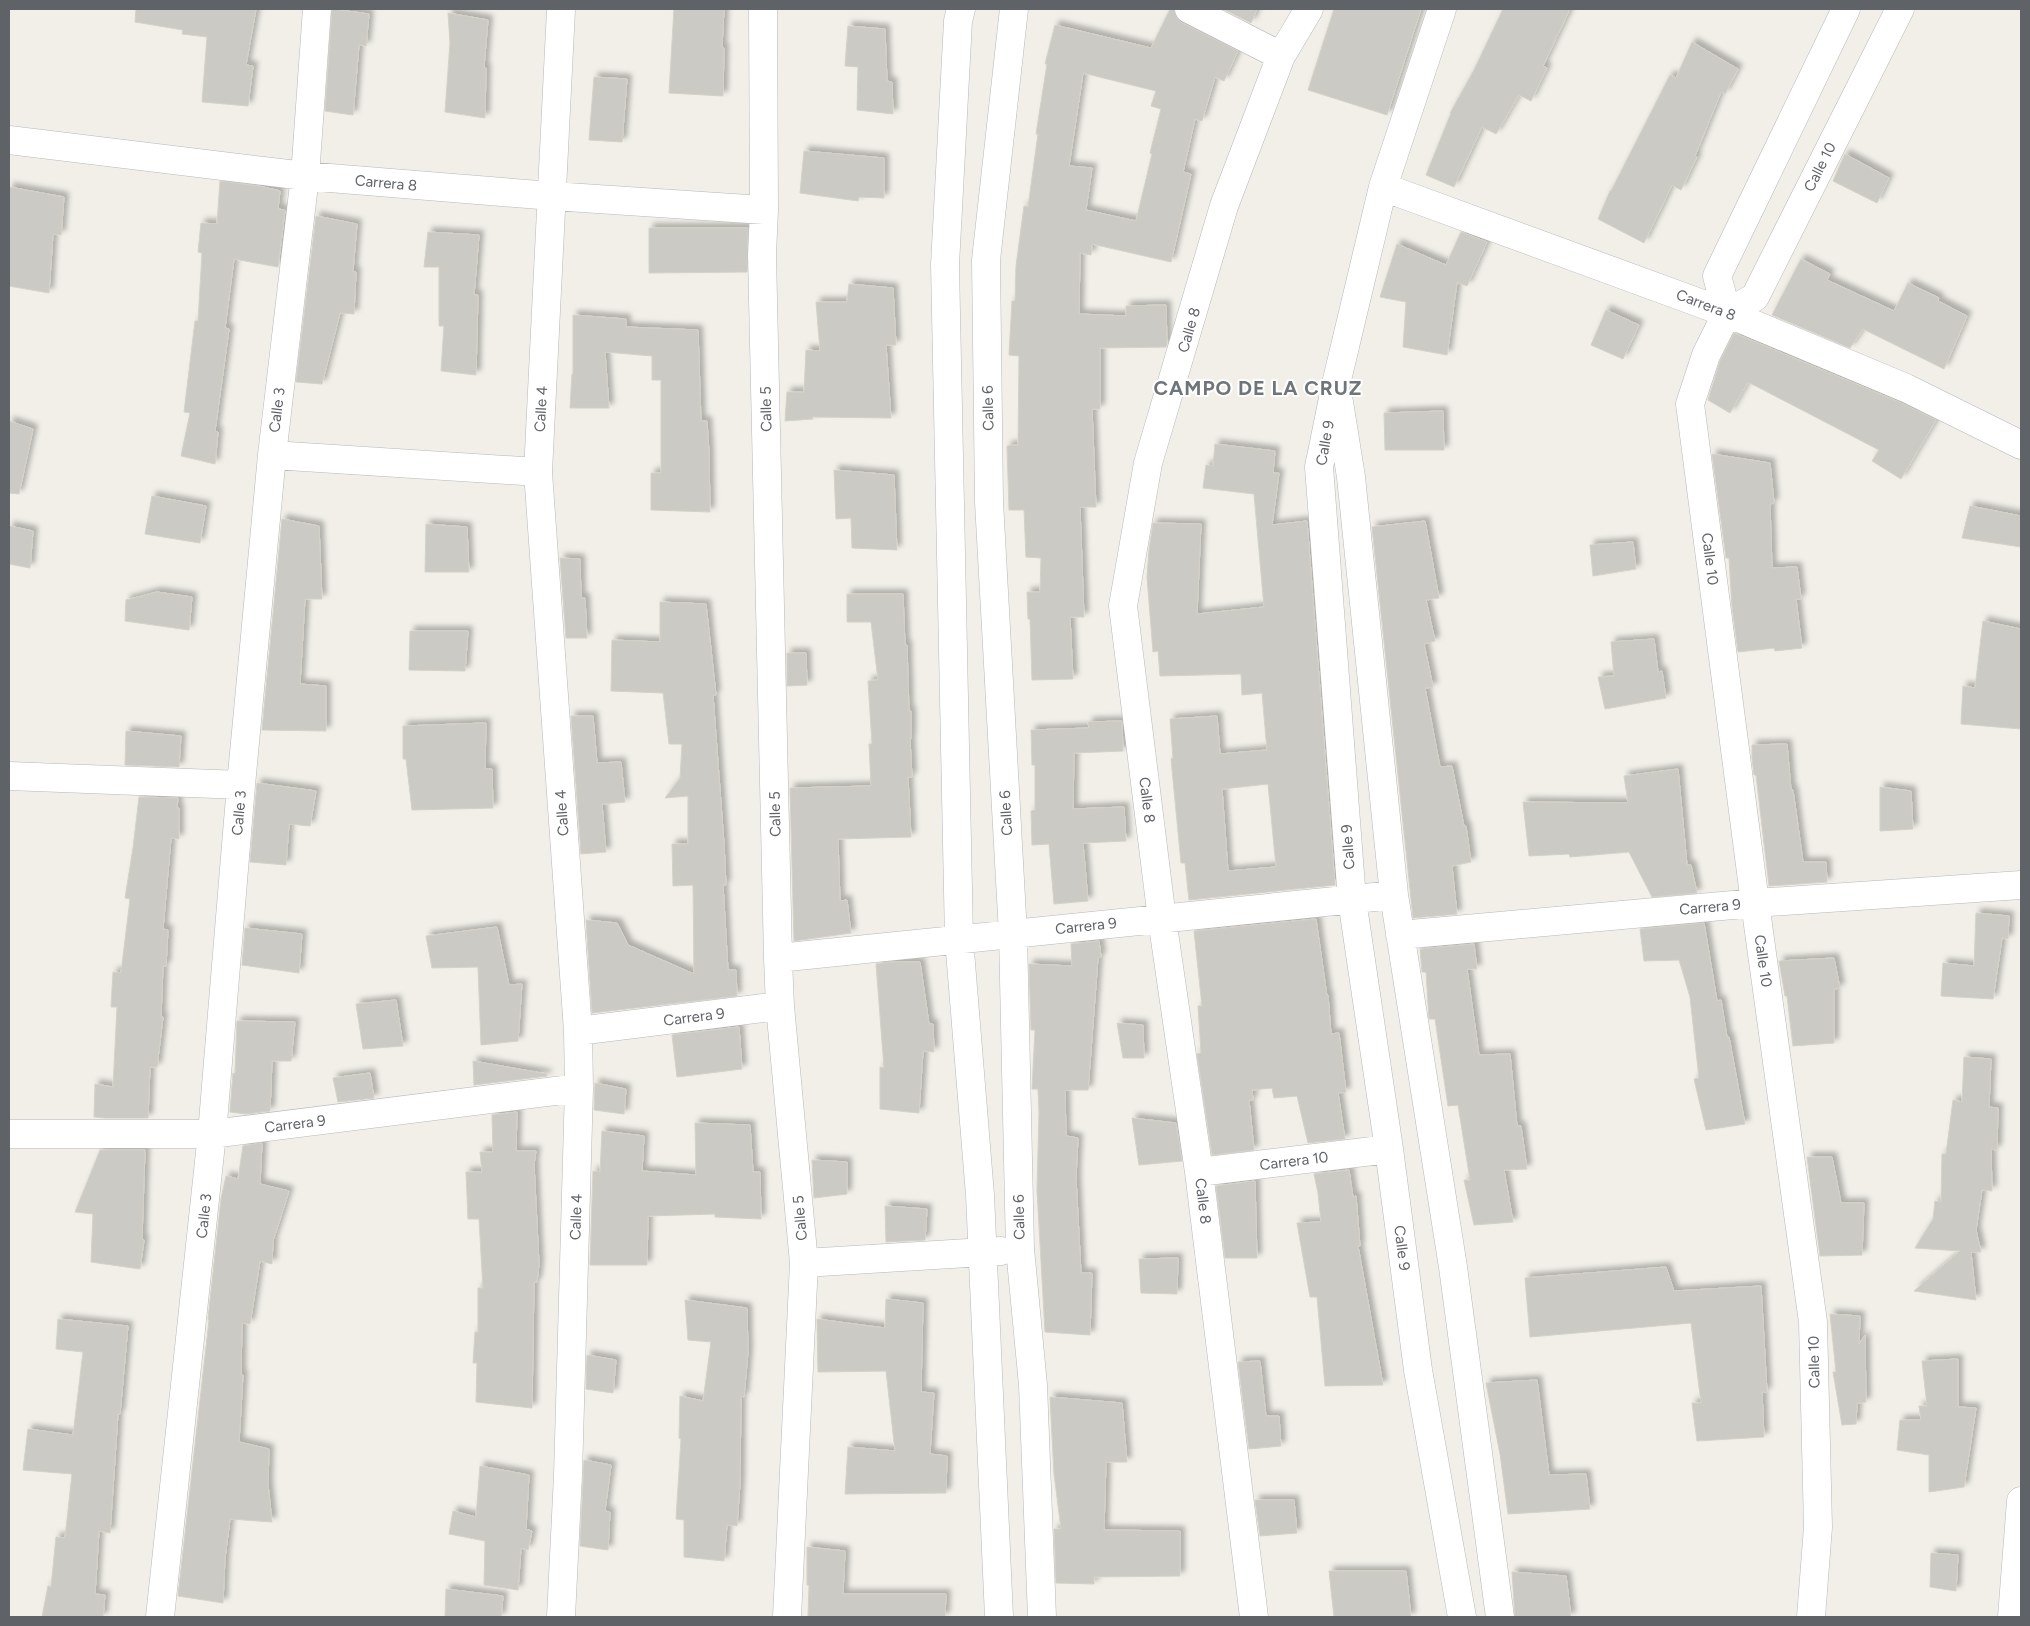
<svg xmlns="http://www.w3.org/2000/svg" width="2030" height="1626" viewBox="0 0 2030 1626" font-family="Figtree,sans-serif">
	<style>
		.building { fill: #cccac5; stroke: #d6d1c6; fill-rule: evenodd; filter: url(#shadow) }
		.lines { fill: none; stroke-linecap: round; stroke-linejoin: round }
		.minor-casing { stroke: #b5b8bc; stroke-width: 29 }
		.minor { stroke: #fff; stroke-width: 28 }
		.labels { text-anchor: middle; stroke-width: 4; stroke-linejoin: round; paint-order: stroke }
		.street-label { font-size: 15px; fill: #5f6368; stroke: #fff }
		.district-label { font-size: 20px; font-weight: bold; letter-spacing: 1px; fill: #70757a; stroke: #fff }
	</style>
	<defs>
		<filter id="shadow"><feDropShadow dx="4.5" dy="-4.5" stdDeviation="2.5" flood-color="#0004"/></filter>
	</defs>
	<rect width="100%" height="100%" fill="#f1efe8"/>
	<path class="building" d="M 136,9 L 256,9 L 246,65 L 253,66 L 248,106 L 202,102 L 207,37 L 182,34 L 183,30 L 135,22 Z
		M 332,9 L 369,14 L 366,46 L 359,45 L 353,115 L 325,111 Z
		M 674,9 L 724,9 L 722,47 L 724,48 L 723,96 L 669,93 Z
		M 1170,9 L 1174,9 L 1176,17 L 1182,23 L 1238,51 L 1224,81 L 1215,77 L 1202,121 L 1195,119 L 1183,172 L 1191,174 L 1171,262 L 1092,244 L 1091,255 L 1080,253 L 1079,314 L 1126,316 L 1126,306 L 1166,305 L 1167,344 L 1166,347 L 1100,348 L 1100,409 L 1092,409 L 1096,507 L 1080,507 L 1084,617 L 1070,617 L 1073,679 L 1032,680 L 1030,619 L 1028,619 L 1027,592 L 1040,592 L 1041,558 L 1026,557 L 1024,510 L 1009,510 L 1007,446 L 1018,445 L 1019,356 L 1009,355 L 1012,301 L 1015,301 L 1016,266 L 1024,206 L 1028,207 L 1038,134 L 1036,134 L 1047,64 L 1045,64 L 1055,25 L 1151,48 ZM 1083,73 L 1156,91 L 1151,106 L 1161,109 L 1150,153 L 1152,154 L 1136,221 L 1086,210 L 1092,168 L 1069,166 Z
		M 1223,9 L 1257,9 L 1251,23 Z
		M 1334,9 L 1421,9 L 1387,115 L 1308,90 Z
		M 1503,9 L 1570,9 L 1543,66 L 1547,68 L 1531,101 L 1519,95 L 1496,134 L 1482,127 L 1454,187 L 1426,175 L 1451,113 L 1450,113 L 1474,70 Z
		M 448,13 L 488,20 L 484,67 L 486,68 L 485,118 L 445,112 L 450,43 Z
		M 848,26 L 885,29 L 887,81 L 892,82 L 893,114 L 857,110 L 858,67 L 845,66 Z
		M 1692,42 L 1738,69 L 1725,94 L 1721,92 L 1695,156 L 1697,157 L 1681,190 L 1672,185 L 1644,243 L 1598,219 L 1610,191 L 1611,191 L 1670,75 L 1676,78 Z
		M 594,77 L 627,79 L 622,142 L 589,140 Z
		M 804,151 L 884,158 L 884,198 L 859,197 L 858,201 L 800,193 Z
		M 1845,154 L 1889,178 L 1877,203 L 1833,181 Z
		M 220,181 L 259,186 L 280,191 L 278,209 L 285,210 L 278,267 L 234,259 L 225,328 L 229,329 L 215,431 L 218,432 L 215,464 L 181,456 L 190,413 L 184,412 L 195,321 L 198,321 L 202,253 L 198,252 L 201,223 L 217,224 Z
		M 9,187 L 64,197 L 61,235 L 53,234 L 49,293 L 9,286 Z
		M 316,216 L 357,224 L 353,271 L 356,272 L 354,314 L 340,313 L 322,384 L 296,382 Z
		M 649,228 L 748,228 L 747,272 L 649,273 Z
		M 428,232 L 479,235 L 474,295 L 478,295 L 476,375 L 441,371 L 444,326 L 439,326 L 439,267 L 424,267 Z
		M 1461,232 L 1487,242 L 1467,286 L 1457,282 L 1447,355 L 1403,347 L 1406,302 L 1380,297 L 1397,244 L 1446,265 Z
		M 1801,259 L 1830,274 L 1827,280 L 1894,311 L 1908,283 L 1939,298 L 1938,301 L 1967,316 L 1944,369 L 1863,329 L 1850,348 L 1772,315 Z
		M 849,284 L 893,288 L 896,345 L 886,345 L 891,418 L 812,417 L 813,419 L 785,421 L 787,392 L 804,392 L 806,350 L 820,351 L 816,302 L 847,302 Z
		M 1606,310 L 1639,325 L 1623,359 L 1591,345 Z
		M 573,315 L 626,319 L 626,327 L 698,330 L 701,421 L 707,421 L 709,453 L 710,512 L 651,510 L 651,473 L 661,473 L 661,380 L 652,380 L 652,356 L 605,352 L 609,408 L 570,408 L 572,374 L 573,374 Z
		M 1734,333 L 1899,402 L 1936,420 L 1901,479 L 1872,461 L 1879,450 L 1748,382 L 1730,413 L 1708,400 L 1720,361 Z
		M 1443,411 L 1444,450 L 1385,450 L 1384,413 Z
		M 9,421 L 33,429 L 19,494 L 9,493 Z
		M 1215,444 L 1275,451 L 1273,473 L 1279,473 L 1272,525 L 1307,521 L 1335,885 L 1189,900 L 1185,863 L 1181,863 L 1171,759 L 1173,758 L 1170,719 L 1217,716 L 1220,754 L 1267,750 L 1262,693 L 1242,695 L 1241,674 L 1160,676 L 1158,651 L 1153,652 L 1147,577 L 1149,550 L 1153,523 L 1201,524 L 1197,614 L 1264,607 L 1254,494 L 1203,488 L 1206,465 L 1213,466 ZM 1268,784 L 1276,867 L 1228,871 L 1222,789 Z
		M 1712,454 L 1770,463 L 1774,503 L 1770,504 L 1772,568 L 1797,567 L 1801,599 L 1796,599 L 1802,648 L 1775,651 L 1774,648 L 1738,652 L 1732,607 L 1729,558 L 1726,558 Z
		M 834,470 L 894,475 L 897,550 L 852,548 L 851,518 L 836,519 Z
		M 152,496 L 206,506 L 200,543 L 145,534 Z
		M 1970,506 L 2021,516 L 2021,547 L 1962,538 Z
		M 282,519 L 319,526 L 322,599 L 305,599 L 300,684 L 326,686 L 326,731 L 262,730 Z
		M 1425,521 L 1439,598 L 1426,600 L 1435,641 L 1424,644 L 1433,687 L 1425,688 L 1440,767 L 1452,766 L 1464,826 L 1466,826 L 1471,862 L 1452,866 L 1457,914 L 1413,918 L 1372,527 Z
		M 426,524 L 467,527 L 469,572 L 425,572 Z
		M 9,526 L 33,531 L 30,568 L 9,564 Z
		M 1633,542 L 1636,569 L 1593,576 L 1590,545 Z
		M 560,558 L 580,559 L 581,598 L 585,598 L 587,638 L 566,638 Z
		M 157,592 L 192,597 L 189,630 L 125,621 L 126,600 Z
		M 847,594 L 903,594 L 905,645 L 907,645 L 909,711 L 911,711 L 911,739 L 910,739 L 912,777 L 908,777 L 911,837 L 838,839 L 840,901 L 847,900 L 851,933 L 794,941 L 790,788 L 871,786 L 869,744 L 872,744 L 868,681 L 878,680 L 871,622 L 847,622 Z
		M 660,602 L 706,604 L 716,695 L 713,695 L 724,844 L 726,885 L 723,885 L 728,970 L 736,970 L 737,996 L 592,1013 L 586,920 L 617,923 L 628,945 L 694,974 L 693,885 L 673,886 L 672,844 L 688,844 L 688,796 L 665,798 L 680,778 L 682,744 L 669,744 L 663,693 L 611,691 L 612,640 L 660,642 Z
		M 1983,621 L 2021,629 L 2021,729 L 1961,724 L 1963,686 L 1975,688 Z
		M 410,631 L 468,631 L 465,671 L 409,670 Z
		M 1654,639 L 1658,672 L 1662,671 L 1666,698 L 1605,709 L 1598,677 L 1614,676 L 1611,642 Z
		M 787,653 L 806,653 L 807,685 L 787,686 Z
		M 571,716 L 593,716 L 597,763 L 621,762 L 625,802 L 602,804 L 606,852 L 581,854 Z
		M 1122,721 L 1123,751 L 1074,753 L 1073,809 L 1124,807 L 1126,841 L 1083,843 L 1088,901 L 1054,904 L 1049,844 L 1032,845 L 1031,811 L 1035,810 L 1035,765 L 1032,765 L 1031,730 L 1089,728 L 1088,722 Z
		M 486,723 L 485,769 L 492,769 L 493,808 L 412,810 L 406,759 L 403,759 L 403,726 Z
		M 126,731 L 181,736 L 179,767 L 125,765 Z
		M 1787,744 L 1791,790 L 1793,790 L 1803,862 L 1826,862 L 1827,882 L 1769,886 L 1756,775 L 1754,775 L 1752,758 L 1752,745 Z
		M 1678,769 L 1687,865 L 1691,865 L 1697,893 L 1652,897 L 1629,852 L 1570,857 L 1569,854 L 1529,856 L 1523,802 L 1628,803 L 1624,776 Z
		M 257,783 L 316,791 L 310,826 L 289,824 L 286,865 L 250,862 Z
		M 1880,787 L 1911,791 L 1913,829 L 1880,831 Z
		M 139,797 L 178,798 L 177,808 L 179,808 L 179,839 L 171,838 L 163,929 L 168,930 L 166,966 L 163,966 L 161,1017 L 163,1017 L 157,1067 L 150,1067 L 148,1118 L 105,1118 L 94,1117 L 95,1084 L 113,1087 L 117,1007 L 111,1007 L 113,972 L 121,973 L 130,899 L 125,898 L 133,848 Z
		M 1976,913 L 2009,916 L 2008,939 L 2002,938 L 1993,999 L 1941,996 L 1943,963 L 1974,966 Z
		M 1316,919 L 1327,996 L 1328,995 L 1331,1034 L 1339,1033 L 1346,1092 L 1338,1093 L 1345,1139 L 1308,1143 L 1297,1096 L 1274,1098 L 1272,1088 L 1252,1090 L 1253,1100 L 1249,1100 L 1254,1150 L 1212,1155 L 1197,1054 L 1201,1053 L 1198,1006 L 1202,1006 L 1194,931 Z
		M 1704,923 L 1717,1001 L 1721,1000 L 1727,1037 L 1729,1037 L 1745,1124 L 1706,1130 L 1694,1079 L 1699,1078 L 1690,997 L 1679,960 L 1644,961 L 1640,929 Z
		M 497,927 L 509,985 L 522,984 L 518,1041 L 481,1045 L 478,967 L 432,968 L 426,936 Z
		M 245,928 L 302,934 L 299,973 L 242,965 Z
		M 1099,941 L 1101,957 L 1098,958 L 1088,1090 L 1065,1090 L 1066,1136 L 1078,1138 L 1076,1178 L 1081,1273 L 1092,1273 L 1090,1335 L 1045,1332 L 1037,1190 L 1039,1113 L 1038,1089 L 1032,1089 L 1035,1030 L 1031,1030 L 1029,964 L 1072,966 L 1071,944 Z
		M 1474,944 L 1477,969 L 1467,969 L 1479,1055 L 1510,1054 L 1517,1126 L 1521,1126 L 1527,1169 L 1504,1170 L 1513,1222 L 1474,1225 L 1464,1180 L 1470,1180 L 1458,1105 L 1448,1106 L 1435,1019 L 1429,1019 L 1426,972 L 1422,972 L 1420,949 Z
		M 1834,958 L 1840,988 L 1834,989 L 1834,1043 L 1793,1046 L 1787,996 L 1785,996 L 1779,961 Z
		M 889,962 L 920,962 L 929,1024 L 933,1024 L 934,1052 L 923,1051 L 919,1113 L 880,1109 L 880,1067 L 884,1068 L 876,964 Z
		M 396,1000 L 403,1046 L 363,1049 L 356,1004 Z
		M 237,1021 L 295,1022 L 291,1061 L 272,1061 L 270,1111 L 246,1114 L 230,1112 L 233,1073 L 235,1074 Z
		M 1117,1023 L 1143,1025 L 1144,1058 L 1123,1058 Z
		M 739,1027 L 742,1069 L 677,1077 L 672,1035 Z
		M 1964,1057 L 1991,1059 L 1989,1107 L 1998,1108 L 1997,1150 L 1991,1149 L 1992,1191 L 1982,1190 L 1976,1230 L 1981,1252 L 1971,1252 L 1976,1300 L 1914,1291 L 1960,1251 L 1915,1248 L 1933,1219 L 1935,1201 L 1941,1202 L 1942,1154 L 1946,1154 L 1953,1100 L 1962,1102 Z
		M 473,1061 L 547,1074 L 547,1076 L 474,1085 Z
		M 370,1073 L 374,1098 L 338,1102 L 333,1078 Z
		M 595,1083 L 626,1089 L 624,1114 L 594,1110 Z
		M 517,1112 L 516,1151 L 536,1151 L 534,1164 L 539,1264 L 537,1282 L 534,1282 L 532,1408 L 476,1402 L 477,1363 L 473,1363 L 475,1332 L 478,1332 L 478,1288 L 483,1288 L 479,1219 L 468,1219 L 466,1172 L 482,1172 L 480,1152 L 493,1152 L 492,1115 Z
		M 1132,1118 L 1176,1123 L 1182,1161 L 1139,1165 Z
		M 695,1123 L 750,1125 L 753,1172 L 760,1172 L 761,1219 L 715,1217 L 715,1214 L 648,1216 L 647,1265 L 590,1265 L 593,1171 L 600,1172 L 602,1131 L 644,1136 L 642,1171 L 696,1175 Z
		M 262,1143 L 260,1184 L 289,1191 L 273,1241 L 272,1264 L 260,1261 L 250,1324 L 242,1323 L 241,1374 L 243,1375 L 239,1442 L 269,1449 L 268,1484 L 272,1522 L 230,1519 L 225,1558 L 223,1603 L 178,1596 L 209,1320 L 208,1319 L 221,1199 L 226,1176 L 238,1179 L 243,1146 Z
		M 100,1150 L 145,1150 L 142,1239 L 144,1240 L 140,1269 L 91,1262 L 93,1214 L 75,1212 Z
		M 1807,1157 L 1832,1157 L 1841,1203 L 1864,1203 L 1862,1255 L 1820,1256 Z
		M 812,1160 L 847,1162 L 847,1194 L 814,1198 Z
		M 1349,1170 L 1353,1197 L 1356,1196 L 1360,1246 L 1358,1246 L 1383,1385 L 1325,1386 L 1317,1297 L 1310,1297 L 1297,1223 L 1321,1222 L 1318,1193 L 1314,1174 Z
		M 1255,1181 L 1257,1258 L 1225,1258 L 1216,1186 Z
		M 885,1206 L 927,1209 L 925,1240 L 886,1242 Z
		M 1178,1258 L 1177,1294 L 1141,1293 L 1139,1259 Z
		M 1666,1267 L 1674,1291 L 1761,1286 L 1767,1392 L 1762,1392 L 1764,1437 L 1697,1441 L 1692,1403 L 1701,1403 L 1691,1323 L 1530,1337 L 1525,1278 Z
		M 886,1299 L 923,1303 L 921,1392 L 934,1393 L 930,1454 L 947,1456 L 946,1493 L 845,1494 L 848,1447 L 895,1451 L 886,1371 L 818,1372 L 817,1319 L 885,1328 Z
		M 685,1300 L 747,1308 L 748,1352 L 744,1397 L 741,1396 L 740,1483 L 737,1526 L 727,1525 L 724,1561 L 684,1557 L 684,1520 L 676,1519 L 681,1439 L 679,1438 L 680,1396 L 703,1401 L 711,1342 L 688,1340 Z
		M 1830,1314 L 1860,1316 L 1859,1344 L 1865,1335 L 1866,1402 L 1857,1403 L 1856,1424 L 1842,1425 L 1833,1372 L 1836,1372 Z
		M 58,1319 L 128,1326 L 120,1414 L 118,1414 L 110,1533 L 99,1531 L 95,1594 L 105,1595 L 103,1617 L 42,1617 L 48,1586 L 51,1587 L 56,1537 L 65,1538 L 72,1474 L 23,1470 L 28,1429 L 73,1435 L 83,1352 L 56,1349 Z
		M 587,1355 L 616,1360 L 613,1393 L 586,1389 Z
		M 1958,1359 L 1958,1407 L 1976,1408 L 1964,1487 L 1929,1492 L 1929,1455 L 1897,1450 L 1900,1420 L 1921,1420 L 1919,1406 L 1927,1406 L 1922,1361 Z
		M 1260,1361 L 1266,1416 L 1279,1416 L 1281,1446 L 1249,1449 L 1238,1362 Z
		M 1537,1380 L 1549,1475 L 1586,1474 L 1590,1509 L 1508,1514 L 1500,1454 L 1486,1383 Z
		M 1050,1397 L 1122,1403 L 1127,1462 L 1106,1462 L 1104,1530 L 1180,1531 L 1180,1576 L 1094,1577 L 1094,1584 L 1056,1583 L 1054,1529 L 1061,1529 L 1054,1474 Z
		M 584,1460 L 611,1465 L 605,1511 L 610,1512 L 608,1550 L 580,1546 Z
		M 480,1466 L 529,1475 L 526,1529 L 532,1531 L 528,1550 L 521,1548 L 518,1590 L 484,1585 L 485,1541 L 449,1534 L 453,1511 L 476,1517 Z
		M 1255,1500 L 1294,1500 L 1297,1533 L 1260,1536 Z
		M 807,1547 L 845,1551 L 843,1594 L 946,1594 L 945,1617 L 808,1617 L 809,1585 L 807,1585 Z
		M 1931,1553 L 1958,1555 L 1956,1591 L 1930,1587 Z
		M 1329,1571 L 1406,1571 L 1411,1617 L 1334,1617 Z
		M 1512,1572 L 1566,1576 L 1571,1617 L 1515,1617 Z
		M 446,1589 L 503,1596 L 501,1617 L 445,1617 Z"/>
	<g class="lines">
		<defs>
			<path id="minor" d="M 763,9 L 764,210 L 762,255 L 778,958 L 780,1006 L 804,1263 L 787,1617
				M 961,9 L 958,21 L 945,265 L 959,939 L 980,1195 L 999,1617
				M 1014,9 L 986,260 L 989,502 L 1013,934 L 1020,1249 L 1033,1385 L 1042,1617
				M 1189,9 L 1281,56
				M 1442,9 L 1383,187 L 1336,384 L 1319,467 L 1352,900 L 1389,1149 L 1418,1370 L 1462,1617
				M 9,140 L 305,176 L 552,196 L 764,210
				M 1383,187 L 1727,313 L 1906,388 L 2021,445
				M 1727,313 L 1717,276 L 1846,9
				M 1339,402 L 1351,477 L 1394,895 L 1453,1267 L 1500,1617
				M 272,455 L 538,472
				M 9,776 L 241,785
				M 1400,935 L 1755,903 L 2021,885
				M 778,958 L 1394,895
				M 578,1031 L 780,1006
				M 9,1134 L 212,1134 L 579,1088
				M 1199,1172 L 1389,1149
				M 804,1263 L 1001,1251
				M 160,1617 L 212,1134 L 241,785 L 272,455 L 305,176 L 317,9
				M 561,1617 L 568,1475 L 579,1088 L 578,1031 L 538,472 L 561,9
				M 1254,1617 L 1199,1172 L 1162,919 L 1123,606 L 1148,463 L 1224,206 L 1281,56 L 1309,9
				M 1811,1617 L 1818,1527 L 1813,1322 L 1755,903 L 1690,404 L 1706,355 L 1727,313 L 1755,297 L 1900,9
				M 2012,1617 L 2021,1501"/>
		</defs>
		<use href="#minor" class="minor-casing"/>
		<use href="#minor" class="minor"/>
	</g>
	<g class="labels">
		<g class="street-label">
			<text transform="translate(1820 167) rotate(-63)" y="5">Calle 10</text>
			<text transform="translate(386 183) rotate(5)" y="5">Carrera 8</text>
			<text transform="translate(1706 305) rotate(21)" y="5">Carrera 8</text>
			<text transform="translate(1189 330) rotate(-74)" y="5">Calle 8</text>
			<text transform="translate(988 408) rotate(-91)" y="5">Calle 6</text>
			<text transform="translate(541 409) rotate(-87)" y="5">Calle 4</text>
			<text transform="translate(766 409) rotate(-91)" y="5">Calle 5</text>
			<text transform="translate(277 410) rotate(-83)" y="5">Calle 3</text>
			<text transform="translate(1325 443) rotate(-80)" y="5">Calle 9</text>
			<text transform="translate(1710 559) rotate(83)" y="5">Calle 10</text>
			<text transform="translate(1147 800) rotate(83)" y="5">Calle 8</text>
			<text transform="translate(239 813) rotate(-85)" y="5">Calle 3</text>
			<text transform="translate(562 813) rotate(-94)" y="5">Calle 4</text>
			<text transform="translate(1006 813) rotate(-93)" y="5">Calle 6</text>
			<text transform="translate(775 814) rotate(-91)" y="5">Calle 5</text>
			<text transform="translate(1348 847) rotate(-94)" y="5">Calle 9</text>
			<text transform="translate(1710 907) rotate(-5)" y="5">Carrera 9</text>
			<text transform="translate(1086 926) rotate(-6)" y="5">Carrera 9</text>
			<text transform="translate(1763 961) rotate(82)" y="5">Calle 10</text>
			<text transform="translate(694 1017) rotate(-7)" y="5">Carrera 9</text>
			<text transform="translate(295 1124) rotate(-7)" y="5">Carrera 9</text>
			<text transform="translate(1294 1161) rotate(-7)" y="5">Carrera 10</text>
			<text transform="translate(1203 1201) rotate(83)" y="5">Calle 8</text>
			<text transform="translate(204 1216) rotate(-84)" y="5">Calle 3</text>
			<text transform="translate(576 1217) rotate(-88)" y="5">Calle 4</text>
			<text transform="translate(1019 1217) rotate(-91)" y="5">Calle 6</text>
			<text transform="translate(800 1218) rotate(-95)" y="5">Calle 5</text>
			<text transform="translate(1402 1248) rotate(83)" y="5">Calle 9</text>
			<text transform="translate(1814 1362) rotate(-91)" y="5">Calle 10</text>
		</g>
		<g class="district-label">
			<text x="1258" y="395">CAMPO DE LA CRUZ</text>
		</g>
	</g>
	<rect width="2030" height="1626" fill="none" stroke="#5f6368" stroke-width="20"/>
</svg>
